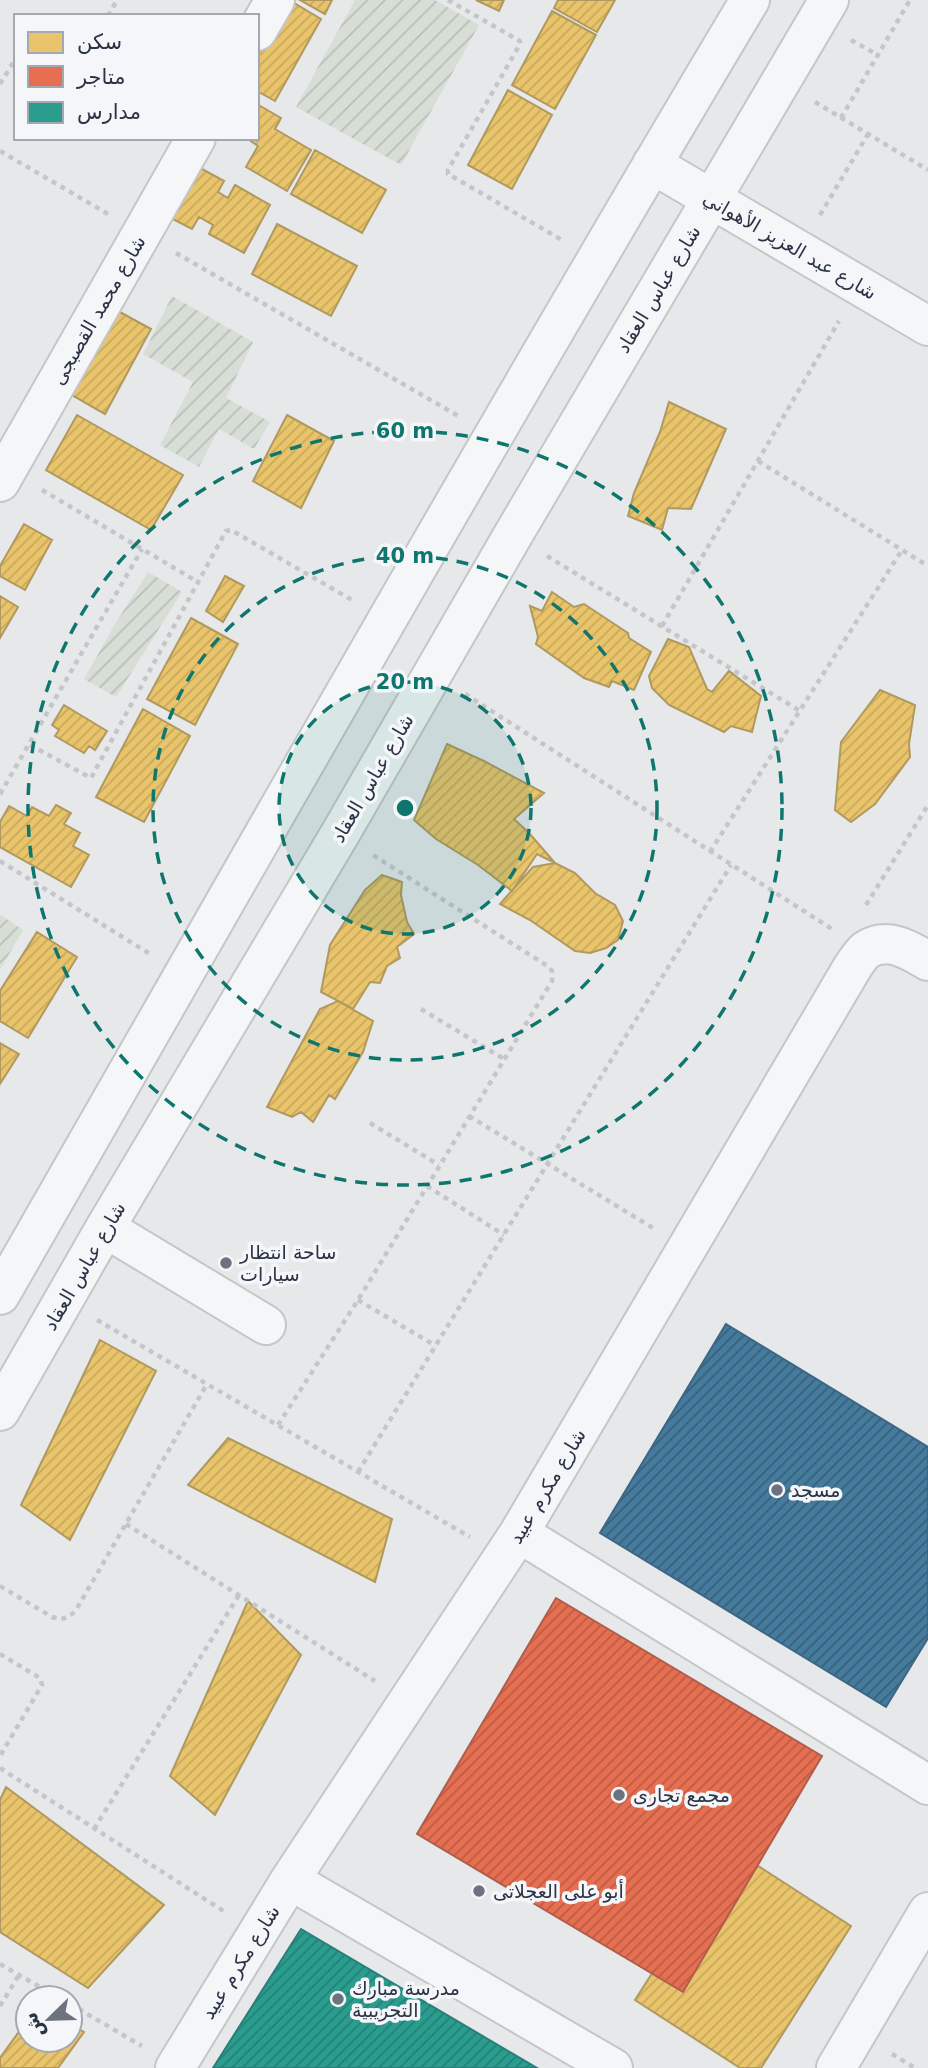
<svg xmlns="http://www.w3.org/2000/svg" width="928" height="2068" viewBox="0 0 928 2068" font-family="'DejaVu Sans','Noto Naskh Arabic',sans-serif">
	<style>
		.garden { fill: url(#garden-furrows) }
		.homes { fill: url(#homes-hatch); stroke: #b0995f; stroke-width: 2 }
		.shops { fill: url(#shops-hatch); stroke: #af5d4d; stroke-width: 2 }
		.schools { fill: url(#schools-hatch); stroke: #2a7e79; stroke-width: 2 }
		.public { fill: url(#public-hatch); stroke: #3d6683; stroke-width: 2 }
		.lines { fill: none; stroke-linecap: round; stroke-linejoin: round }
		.minor-casing { stroke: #c4c6c8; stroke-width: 42 }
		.path { stroke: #c5c6ca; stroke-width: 4.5; stroke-dasharray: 5 5; stroke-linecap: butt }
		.minor { stroke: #f5f6f7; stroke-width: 38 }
		.ring { fill: none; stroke: #0f766e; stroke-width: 3.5; stroke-dasharray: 12 9 }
		.poi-dot { fill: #6c737f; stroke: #f4f6f9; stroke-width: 2.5 }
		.labels { text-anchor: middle; stroke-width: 7; stroke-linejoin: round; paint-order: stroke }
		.street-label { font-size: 19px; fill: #2b3445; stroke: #f4f6f9 }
		.poi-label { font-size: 19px; fill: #2b3445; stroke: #f4f6f9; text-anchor: start }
		.centre { fill: #0f766e; stroke: #f4f6f9; stroke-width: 3.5 }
		.ring-label { font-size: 21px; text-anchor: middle; font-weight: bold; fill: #0f766e; stroke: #f4f6f9; stroke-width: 7; stroke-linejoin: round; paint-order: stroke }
	</style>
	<defs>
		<pattern id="garden-furrows" width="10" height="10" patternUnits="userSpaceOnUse" patternTransform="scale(1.75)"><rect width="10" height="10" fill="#d6ded6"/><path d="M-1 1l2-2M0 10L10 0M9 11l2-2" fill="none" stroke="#b8bfb9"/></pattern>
		<pattern id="homes-hatch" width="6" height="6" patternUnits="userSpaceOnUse" patternTransform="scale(1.75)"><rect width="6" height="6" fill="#e9c46a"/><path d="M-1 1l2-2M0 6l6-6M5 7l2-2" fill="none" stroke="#c8a95d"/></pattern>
		<pattern id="shops-hatch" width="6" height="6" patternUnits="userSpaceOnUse" patternTransform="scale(1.75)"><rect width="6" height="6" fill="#e76f51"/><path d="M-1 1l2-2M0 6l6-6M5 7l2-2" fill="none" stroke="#bb5c45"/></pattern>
		<pattern id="schools-hatch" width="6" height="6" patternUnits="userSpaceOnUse" patternTransform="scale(1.75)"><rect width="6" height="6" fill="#2a9d8f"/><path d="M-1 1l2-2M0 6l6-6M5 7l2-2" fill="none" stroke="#248177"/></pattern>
		<pattern id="public-hatch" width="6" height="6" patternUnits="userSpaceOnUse" patternTransform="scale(1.75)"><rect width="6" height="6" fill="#457b9d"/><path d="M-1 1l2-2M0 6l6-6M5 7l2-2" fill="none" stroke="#37607b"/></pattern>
	</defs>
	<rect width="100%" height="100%" fill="#e6e8ea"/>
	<path class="garden" d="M 355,0 L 435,0 L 479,25 L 401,165 L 296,107 Z
		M 172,296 L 253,342 L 226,398 L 270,422 L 254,449 L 219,429 L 199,467 L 160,445 L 193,382 L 143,354 Z
		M 148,572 L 182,592 L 116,697 L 84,679 L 115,624 Z
		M 1,915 L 23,930 L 0,970 L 0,916 Z"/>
	<path class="homes" d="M 289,0 L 321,19 L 275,101 L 257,91 L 257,56 Z
		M 300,0 L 332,0 L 325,14 Z
		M 476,0 L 504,0 L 499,11 Z
		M 558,0 L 615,0 L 597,32 L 554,8 Z
		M 552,11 L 596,35 L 555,109 L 512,85 Z
		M 508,90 L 552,115 L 512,189 L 468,165 Z
		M 257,104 L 281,118 L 275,129 L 311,150 L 287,191 L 246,167 L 258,146 L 246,138 L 257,138 Z
		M 315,150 L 386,190 L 362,233 L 291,194 Z
		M 191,163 L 224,181 L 218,192 L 228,198 L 235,185 L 270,205 L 244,253 L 209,234 L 213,225 L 199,217 L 192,229 L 163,214 Z
		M 277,224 L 357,266 L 331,316 L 252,274 Z
		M 118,311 L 151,329 L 105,414 L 72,395 Z
		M 669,402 L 726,429 L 691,509 L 668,508 L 662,530 L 628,516 L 634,493 L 660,432 Z
		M 77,415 L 183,475 L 151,530 L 46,470 Z
		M 287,415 L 334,441 L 301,508 L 253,481 Z
		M 24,524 L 52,540 L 25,590 L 0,576 L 0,566 Z
		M 225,576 L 244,586 L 223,622 L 206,611 Z
		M 552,592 L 574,607 L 584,604 L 628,633 L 629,638 L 651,652 L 634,690 L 612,681 L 609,687 L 584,678 L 536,644 L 538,637 L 530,606 L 542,611 Z
		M 0,596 L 18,607 L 0,638 Z
		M 191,618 L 238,644 L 195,725 L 147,699 Z
		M 668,639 L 689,647 L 707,689 L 712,692 L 729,671 L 761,696 L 752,732 L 731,726 L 724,732 L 669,705 L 652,688 L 649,676 Z
		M 880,690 L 915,705 L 909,744 L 910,757 L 875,804 L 851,822 L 835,810 L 841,742 Z
		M 64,705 L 107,731 L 95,750 L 89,746 L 84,753 L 55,736 L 59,730 L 52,725 Z
		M 143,709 L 190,736 L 144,822 L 96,797 Z
		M 447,744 L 484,761 L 544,793 L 514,819 L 529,833 L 555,863 L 537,854 L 512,891 L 478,865 L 436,839 L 414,820 Z
		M 56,805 L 71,813 L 64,824 L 80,833 L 73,846 L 89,855 L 71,887 L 0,847 L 0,822 L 9,806 L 27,816 L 32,807 L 49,816 Z
		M 555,863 L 575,873 L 595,893 L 615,905 L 623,921 L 618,940 L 606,948 L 590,953 L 575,951 L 530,920 L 500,904 L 533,867 Z
		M 382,875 L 402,882 L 401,895 L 407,922 L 414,934 L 397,947 L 400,958 L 387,966 L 380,983 L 370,982 L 353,1009 L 321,992 L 330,945 L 365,890 Z
		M 37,932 L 77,957 L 28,1038 L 0,1021 L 0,991 Z
		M 338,1001 L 373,1021 L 363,1052 L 335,1099 L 329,1095 L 313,1122 L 301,1112 L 292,1117 L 267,1107 L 320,1009 Z
		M 0,1043 L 19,1054 L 0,1084 Z
		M 100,1340 L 156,1371 L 70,1540 L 21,1505 Z
		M 228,1438 L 392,1519 L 375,1582 L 188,1485 Z
		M 248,1601 L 301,1655 L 215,1815 L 170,1776 Z
		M 6,1787 L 164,1905 L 88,1988 L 0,1932 L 0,1800 Z
		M 732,1849 L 851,1926 L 761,2068 L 740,2068 L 635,2000 Z
		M 28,2019 L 28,2040 L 70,2040 L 70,2024 L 84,2032 L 58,2068 L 0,2068 L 0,2058 Z"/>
	<path class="shops" d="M 556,1598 L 822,1756 L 683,1992 L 417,1834 Z"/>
	<path class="schools" d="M 301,1929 L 537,2068 L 213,2068 Z"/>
	<path class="public" d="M 726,1324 L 928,1447 L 928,1638 L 886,1707 L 600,1533 Z"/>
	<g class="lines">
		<defs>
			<path id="minor" d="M 257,31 L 275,0
				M 652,164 L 928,326
				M 0,482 L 196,138
				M 105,1228 L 266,1325
				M 0,1295 C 248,863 494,428 750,0
				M 0,1411 L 105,1228 L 340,834 L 513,535 L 829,0
				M 519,1533 L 928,1785
				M 290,1880 L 613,2068
				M 175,2068 L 290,1880 L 519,1533 L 852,968 C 856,962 861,954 866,950 C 888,936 909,950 928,961
				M 836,2068 L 928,1912"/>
		</defs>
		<use href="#minor" class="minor-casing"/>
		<path class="path" d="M 448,0 L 520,41 L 520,44 L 448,170 L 448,174 L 562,240
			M 108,16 L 117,0
			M 851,40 L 878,55
			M 0,84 L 16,58
			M 815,102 L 928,170
			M 841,118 L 910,0
			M 0,151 L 108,214
			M 820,215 L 868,134
			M 176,253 L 460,417
			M 758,461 L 928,566
			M 42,490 L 198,582
			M 547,556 L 800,711
			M 662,626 L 839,321
			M 465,694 L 832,929
			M 30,745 L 91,778 L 226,531 L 231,530 L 352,600
			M 0,794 L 142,549
			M 710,852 L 902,550
			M 0,861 L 150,954
			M 866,905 L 928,805
			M 421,1009 L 504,1059
			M 469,1116 L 653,1228
			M 370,1123 L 439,1165
			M 427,1186 L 504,1235
			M 358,1300 L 436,1346
			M 97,1320 L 470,1537
			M 278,1425 L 358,1300 L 552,981 L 552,971 L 549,967 L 373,855
			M 358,1472 L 731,865
			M 126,1524 L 375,1681
			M 0,1586 L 52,1617 C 63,1620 68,1619 76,1610 L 207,1384
			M 0,1654 L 40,1678 L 42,1685 L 0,1756
			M 0,1768 L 225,1912
			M 94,1829 L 239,1595
			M 0,1964 L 59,1998
			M 70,2004 L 142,2046
			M 0,2006 L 19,1975
			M 892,2054 L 915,2068"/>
		<use href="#minor" class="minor"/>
	</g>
	<circle cx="405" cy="808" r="126" fill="#0f766e" fill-opacity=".12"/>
	<g class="ring">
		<circle cx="405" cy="808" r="126"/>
		<circle cx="405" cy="808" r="252"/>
		<circle cx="405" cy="808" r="377"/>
	</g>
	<g class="poi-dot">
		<circle cx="226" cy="1263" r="7"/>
		<circle cx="777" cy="1490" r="7"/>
		<circle cx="619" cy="1795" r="7"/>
		<circle cx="479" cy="1891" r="7"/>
		<circle cx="338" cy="1999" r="7"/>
	</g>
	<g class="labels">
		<g class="street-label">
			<text transform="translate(790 245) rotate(30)" y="7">شارع عبد العزيز الأهواني</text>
			<text transform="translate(658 289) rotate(-59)" y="7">شارع عباس العقاد</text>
			<text transform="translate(98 310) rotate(-60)" y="7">شارع محمد القصبجى</text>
			<text transform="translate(372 778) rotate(-60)" y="7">شارع عباس العقاد</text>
			<text transform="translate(84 1266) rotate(-60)" y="7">شارع عباس العقاد</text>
			<text transform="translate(547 1486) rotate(-59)" y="7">شارع مكرم عبيد</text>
			<text transform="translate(240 1962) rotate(-58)" y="7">شارع مكرم عبيد</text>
		</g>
		<g class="poi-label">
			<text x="240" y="1259">ساحة انتظار<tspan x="240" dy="22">سيارات</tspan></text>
			<text x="791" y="1497">مسجد</text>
			<text x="633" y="1802">مجمع تجارى</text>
			<text x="493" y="1898">أبو على العجلاتى</text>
			<text x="352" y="1995">مدرسة مبارك<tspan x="352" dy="22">التجريبية</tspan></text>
		</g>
	</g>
	<circle cx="405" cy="808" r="10" class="centre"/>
	<g class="ring-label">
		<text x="405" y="438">60 m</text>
		<text x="405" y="563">40 m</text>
		<text x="405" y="689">20 m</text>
	</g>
	<rect x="14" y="14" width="245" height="126" fill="#f4f6f9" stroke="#a4a8b1" stroke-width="2"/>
	<rect x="28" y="32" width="35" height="21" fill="#e9c46a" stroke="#a4a8b1" stroke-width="2"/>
	<text x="77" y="49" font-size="21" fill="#2b3445">سكن</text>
	<rect x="28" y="66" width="35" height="21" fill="#e76f51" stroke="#a4a8b1" stroke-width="2"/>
	<text x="77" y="84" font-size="21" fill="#2b3445">متاجر</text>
	<rect x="28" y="102" width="35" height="21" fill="#2a9d8f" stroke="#a4a8b1" stroke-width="2"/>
	<text x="77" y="119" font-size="21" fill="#2b3445">مدارس</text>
	<g transform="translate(49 2019) rotate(247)"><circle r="33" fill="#f4f6f9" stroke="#a4a8b1" stroke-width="2"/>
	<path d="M0-5L12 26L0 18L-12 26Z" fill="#6c737f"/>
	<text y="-10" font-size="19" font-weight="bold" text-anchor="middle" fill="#2b3445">ش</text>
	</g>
</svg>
